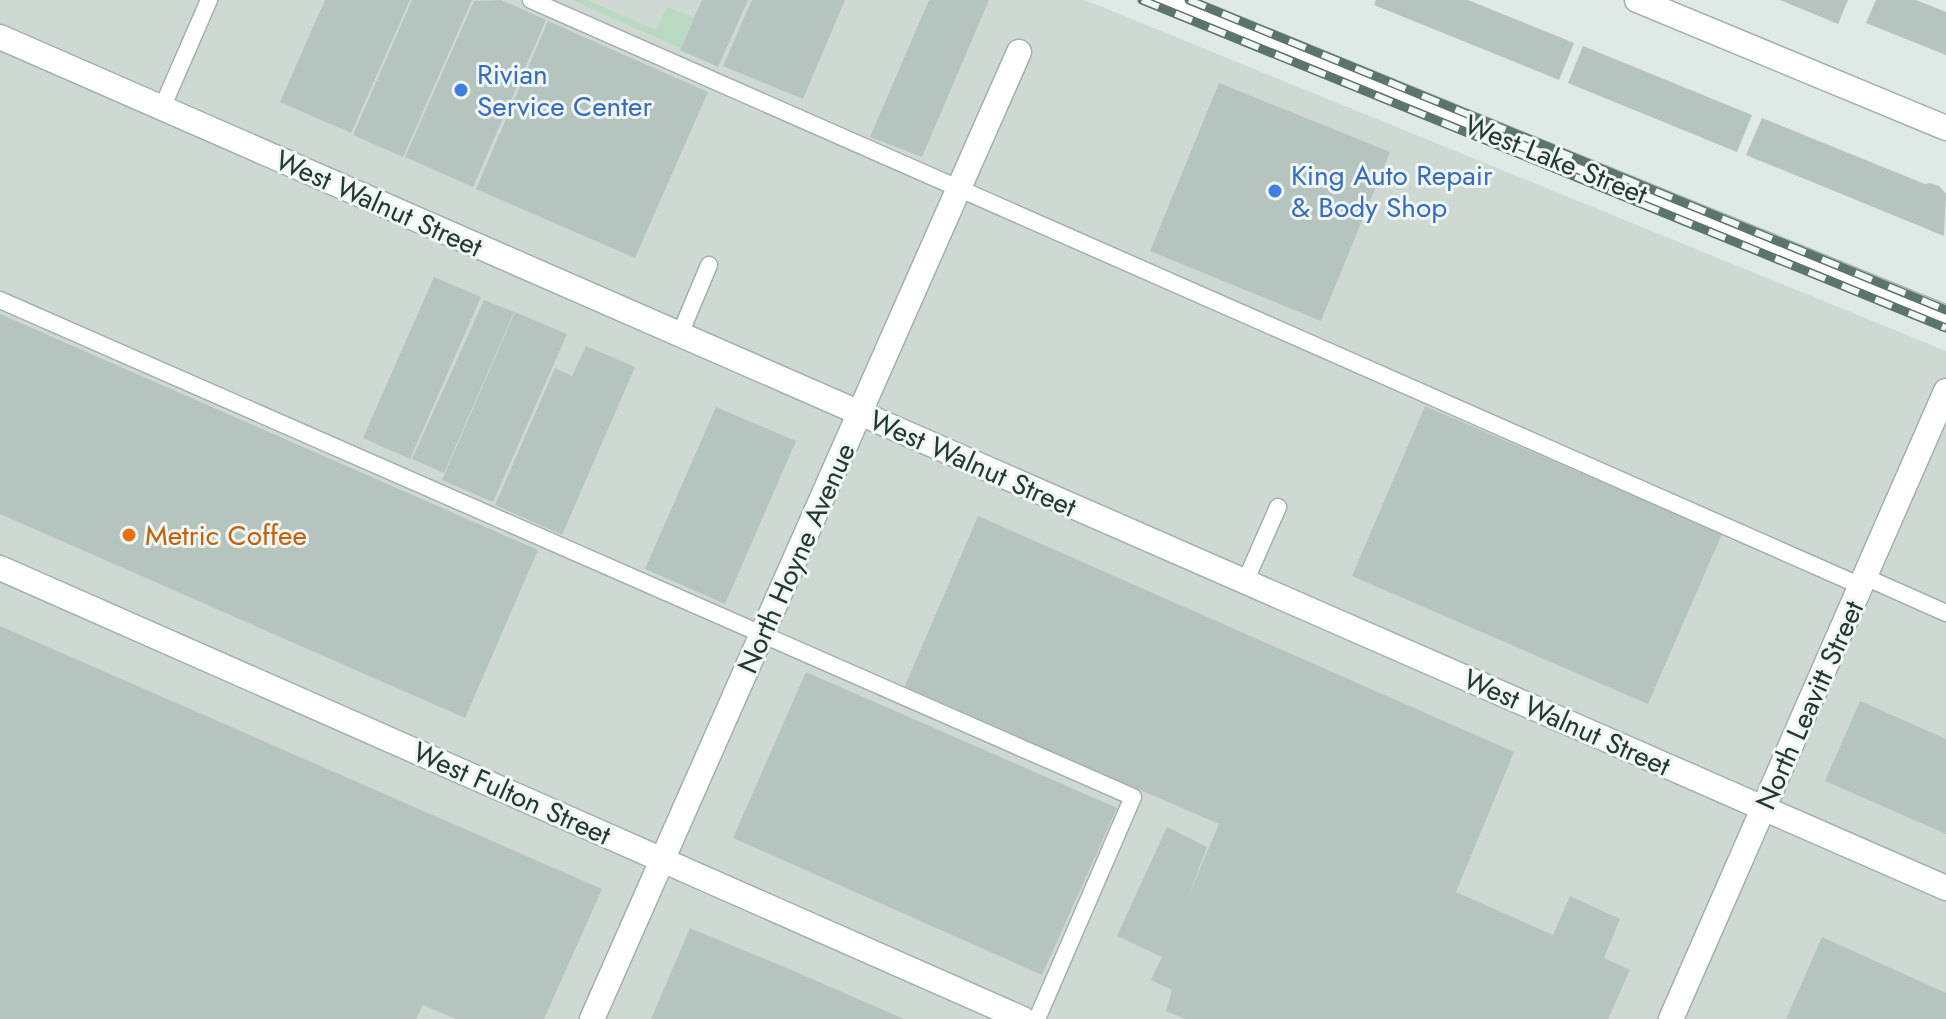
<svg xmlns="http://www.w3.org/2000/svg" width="1946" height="1019" viewBox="0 0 1946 1019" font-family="Jost,sans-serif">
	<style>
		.built { fill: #ced9d4 }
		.green { fill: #bad9c3 }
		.building { fill: #b5c4be }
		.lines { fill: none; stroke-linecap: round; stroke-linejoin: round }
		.lane-casing { stroke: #a3b0ac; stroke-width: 19 }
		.street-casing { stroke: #a3b0ac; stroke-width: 27 }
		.secondary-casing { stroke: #a0b4ad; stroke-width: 27 }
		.lane { stroke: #fff; stroke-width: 16 }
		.street { stroke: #fff; stroke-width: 24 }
		.secondary { stroke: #fff; stroke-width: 24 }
		.rail-casing { stroke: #5c746e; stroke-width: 9 }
		.rail { stroke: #eff6f3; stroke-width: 6; stroke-dasharray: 18; stroke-linecap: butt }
		.shop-dot { fill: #3f7fe0; stroke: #eff6f3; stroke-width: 3 }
		.food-dot { fill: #e8710a; stroke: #eff6f3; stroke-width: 3 }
		.labels { text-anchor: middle; stroke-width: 6; stroke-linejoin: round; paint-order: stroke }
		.shop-label { font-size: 28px; fill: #366cbe; stroke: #eff6f3; text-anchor: start }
		.street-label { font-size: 28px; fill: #223832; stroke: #eff6f3 }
		.food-label { font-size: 28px; fill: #c56008; stroke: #eff6f3; text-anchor: start }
	</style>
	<rect width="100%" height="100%" fill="#dfe9e5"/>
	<path class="built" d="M 0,0 L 1085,0 L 1946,351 L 1946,1019 L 0,1019 Z"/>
	<path class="green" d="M 572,0 L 587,0 L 656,30 L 667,7 L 694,17 L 680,48 Z"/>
	<path class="building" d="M 325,0 L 410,0 L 351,133 L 280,102 Z
		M 412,0 L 472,0 L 403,157 L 353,135 Z
		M 501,0 L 546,20 L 473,187 L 405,157 L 474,1 Z
		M 702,0 L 748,0 L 718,67 L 680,50 Z
		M 752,0 L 845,0 L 803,99 L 723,66 Z
		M 929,0 L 989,0 L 922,157 L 870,137 Z
		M 1376,0 L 1468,0 L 1574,43 L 1559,80 L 1374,5 Z
		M 1780,0 L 1848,0 L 1838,24 Z
		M 1876,0 L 1916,0 L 1946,12 L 1946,55 L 1866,23 Z
		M 548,21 L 708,92 L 635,258 L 476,189 Z
		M 1583,46 L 1752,115 L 1737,152 L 1568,83 Z
		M 1219,83 L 1390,152 L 1321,321 L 1150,251 Z
		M 1762,118 L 1925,184 L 1930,183 L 1939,186 L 1946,194 L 1944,236 L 1746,155 Z
		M 434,277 L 481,297 L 410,459 L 363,438 Z
		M 484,300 L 514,312 L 444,473 L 412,459 Z
		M 515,312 L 567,334 L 493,502 L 442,480 Z
		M 0,314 L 538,550 L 465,718 L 0,514 Z
		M 586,346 L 635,367 L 562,535 L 495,505 L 555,368 L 572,376 Z
		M 1425,406 L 1722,534 L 1648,704 L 1352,576 Z
		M 716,407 L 796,441 L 725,604 L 645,569 Z
		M 978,516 L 1514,752 L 1456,892 L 1553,935 L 1570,896 L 1620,919 L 1604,958 L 1630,970 L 1608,1019 L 1185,1019 L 1166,1011 L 1172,990 L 1151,980 L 1162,957 L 1117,936 L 1167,827 L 1207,847 L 1188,897 L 1219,824 L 904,688 Z
		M 0,626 L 602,889 L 544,1019 L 456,1019 L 423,1005 L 416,1019 L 0,1019 Z
		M 806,672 L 1117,808 L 1042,975 L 733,838 Z
		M 1860,701 L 1946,739 L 1946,834 L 1825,781 Z
		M 690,928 L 789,969 L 904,1019 L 651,1019 Z
		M 1822,937 L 1946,993 L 1946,1019 L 1786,1019 Z"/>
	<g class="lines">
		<defs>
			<path id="lane" d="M 531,0 L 1861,586
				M 162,108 L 209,0
				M 0,300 L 1133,797 L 1037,1019
				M 680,334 L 709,265
				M 1865,577 L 1946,613
				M 1245,582 L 1278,507"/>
			<path id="street" d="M 1637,0 L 1946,128
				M 0,37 L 1946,888
				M 0,568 L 1023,1019
				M 592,1019 L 1019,52
				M 1671,1019 L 1946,391"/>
			<path id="secondary" d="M 1166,0 L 1946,318"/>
		</defs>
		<use href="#lane" class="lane-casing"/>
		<use href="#street" class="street-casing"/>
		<use href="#secondary" class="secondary-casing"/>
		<use href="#lane" class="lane"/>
		<use href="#street" class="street"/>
		<use href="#secondary" class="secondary"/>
		<defs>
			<path id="rail" d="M 1142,0 L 1946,328
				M 1189,0 L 1946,310"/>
		</defs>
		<use href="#rail" class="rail-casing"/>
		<use href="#rail" class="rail"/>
	</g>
	<g class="shop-dot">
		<circle cx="461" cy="90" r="8"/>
		<circle cx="1275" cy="191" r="8"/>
	</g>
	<circle class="food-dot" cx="129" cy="535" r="8"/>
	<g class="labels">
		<g class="shop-label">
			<text x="477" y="84">Rivian<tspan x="477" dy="32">Service Center</tspan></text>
			<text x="1291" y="185">King Auto Repair<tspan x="1291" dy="32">&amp; Body Shop</tspan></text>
		</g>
		<g class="street-label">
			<text transform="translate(1556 159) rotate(22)" y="10">West Lake Street</text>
			<text transform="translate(379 203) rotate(24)" y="10">West Walnut Street</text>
			<text transform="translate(973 463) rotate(24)" y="10">West Walnut Street</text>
			<text transform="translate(796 558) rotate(-66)" y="10">North Hoyne Avenue</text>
			<text transform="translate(1809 705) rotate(-66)" y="10">North Leavitt Street</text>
			<text transform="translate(1567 722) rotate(24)" y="10">West Walnut Street</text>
			<text transform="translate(512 793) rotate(24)" y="10">West Fulton Street</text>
		</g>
		<g class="food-label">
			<text x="145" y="545">Metric Coffee</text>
		</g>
	</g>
</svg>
